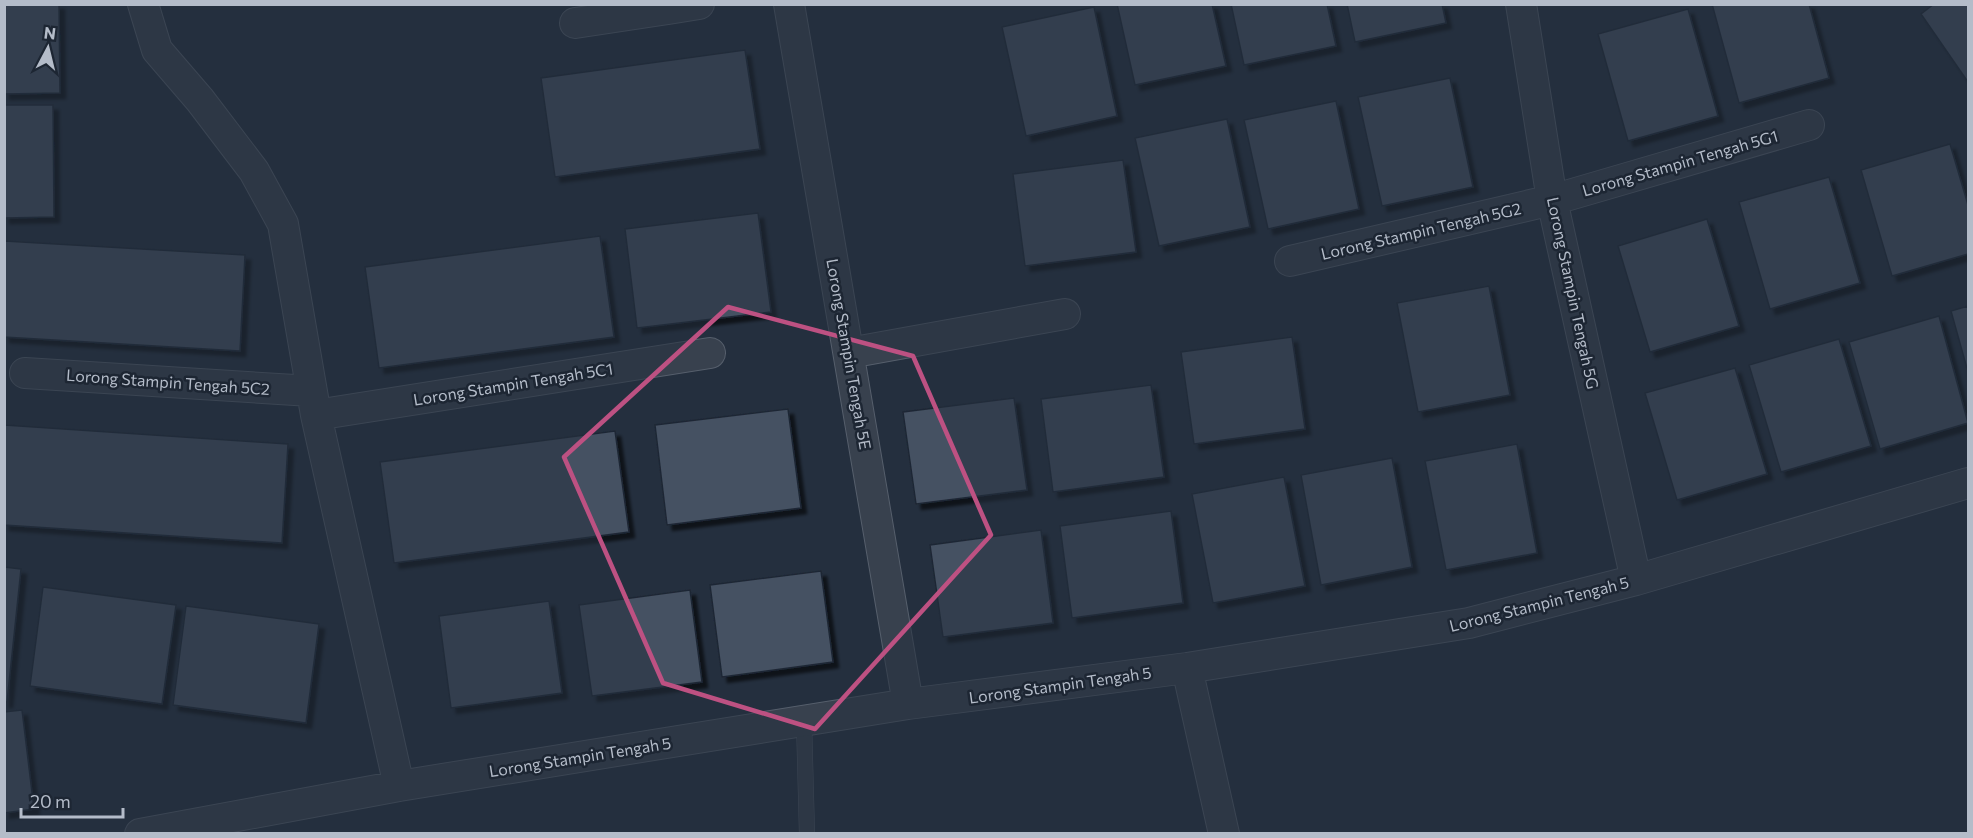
<svg xmlns="http://www.w3.org/2000/svg" width="1973" height="838" viewBox="0 0 1973 838" font-family="Commissioner,sans-serif">
	<style>
		.building { fill: #455162; stroke: #1f2835; stroke-width: 1.5; filter: url(#shadow) }
		.lines { fill: none; stroke-linecap: round; stroke-linejoin: round }
		.service-casing { stroke: #565f6c; stroke-width: 16 }
		.minor-casing { stroke: #565f6c; stroke-width: 32 }
		.service { stroke: #38414e; stroke-width: 15 }
		.minor { stroke: #38414e; stroke-width: 30 }
		.marked { fill: none; stroke: #bd5182; stroke-width: 4.5; stroke-linejoin: round }
		.labels { text-anchor: middle; stroke-width: 5; stroke-linejoin: round; paint-order: stroke }
		.street-label { font-size: 16px; fill: #b4bcc9; stroke: #1d2633 }
	</style>
	<defs>
		<filter id="shadow"><feDropShadow dx="5.5" dy="5.5" stdDeviation="1.5" flood-color="#0009"/></filter>
	</defs>
	<rect width="100%" height="100%" fill="#242f3e"/>
	<path class="building" d="M 4,4 L 59,4 L 60,93 L 4,94 Z
		M 1117,4 L 1212,4 L 1226,66 L 1135,85 Z
		M 1231,4 L 1327,4 L 1336,46 L 1244,65 Z
		M 1347,4 L 1442,4 L 1446,23 L 1355,42 Z
		M 1712,4 L 1809,4 L 1829,78 L 1739,103 Z
		M 1934,4 L 1968,4 L 1968,82 L 1921,14 Z
		M 1094,7 L 1117,116 L 1026,136 L 1002,27 Z
		M 1688,9 L 1718,116 L 1628,141 L 1598,34 Z
		M 745,50 L 760,149 L 555,177 L 541,78 Z
		M 1450,78 L 1473,187 L 1382,206 L 1358,97 Z
		M 1336,101 L 1359,209 L 1268,229 L 1244,120 Z
		M 4,105 L 53,105 L 54,217 L 4,218 Z
		M 1227,119 L 1250,227 L 1159,246 L 1135,138 Z
		M 1950,144 L 1968,205 L 1968,254 L 1892,276 L 1861,170 Z
		M 1123,160 L 1136,252 L 1025,266 L 1013,174 Z
		M 1829,177 L 1860,283 L 1770,309 L 1739,202 Z
		M 758,213 L 771,312 L 637,328 L 625,229 Z
		M 1707,219 L 1739,326 L 1650,352 L 1618,246 Z
		M 600,236 L 614,337 L 379,368 L 365,267 Z
		M 4,241 L 245,255 L 240,351 L 4,337 Z
		M 1489,286 L 1510,395 L 1418,412 L 1397,303 Z
		M 1968,306 L 1968,372 L 1951,311 Z
		M 1939,316 L 1968,423 L 1880,449 L 1849,342 Z
		M 1292,337 L 1305,429 L 1194,444 L 1181,352 Z
		M 1839,339 L 1871,446 L 1781,472 L 1749,365 Z
		M 1735,368 L 1767,474 L 1677,500 L 1645,393 Z
		M 1151,385 L 1164,477 L 1053,492 L 1041,399 Z
		M 1014,398 L 1027,490 L 916,504 L 903,412 Z
		M 788,409 L 801,508 L 667,525 L 655,425 Z
		M 4,425 L 288,444 L 282,543 L 4,525 Z
		M 615,431 L 629,532 L 394,563 L 380,462 Z
		M 1517,444 L 1537,553 L 1446,570 L 1425,461 Z
		M 1392,458 L 1412,567 L 1321,585 L 1301,475 Z
		M 1284,477 L 1305,586 L 1213,603 L 1192,494 Z
		M 1171,511 L 1183,603 L 1072,618 L 1060,526 Z
		M 1041,530 L 1053,623 L 943,637 L 930,545 Z
		M 4,567 L 21,569 L 7,702 L 4,702 Z
		M 821,571 L 833,662 L 722,677 L 710,585 Z
		M 43,587 L 176,605 L 162,704 L 30,686 Z
		M 690,590 L 702,682 L 592,696 L 579,605 Z
		M 549,601 L 562,693 L 451,708 L 439,616 Z
		M 186,606 L 319,624 L 306,723 L 173,705 Z
		M 22,710 L 34,809 L 4,813 L 4,712 Z"/>
	<g class="lines">
		<defs>
			<path id="service" d="M 804,721 L 807,834"/>
			<path id="minor" d="M 143,4 L 157,50 L 200,100 L 254,171 L 283,224 L 316,415 L 399,786
				M 667,4 L 668,9 L 699,4
				M 789,4 L 908,704
				M 1521,4 L 1552,200 L 1636,580
				M 575,23 L 668,9
				M 1290,261 L 1552,200 L 1809,125
				M 849,353 L 1065,314
				M 25,373 L 311,391
				M 316,415 L 710,353
				M 1187,668 L 1224,834
				M 140,834 L 399,786 L 908,704 L 1187,668 L 1469,623 L 1636,580 L 1968,483"/>
		</defs>
		<use href="#service" class="service-casing"/>
		<use href="#minor" class="minor-casing"/>
		<use href="#service" class="service"/>
		<use href="#minor" class="minor"/>
	</g>
	<path d="M0 0H1973V838H0ZM 728,307 L 913,356 L 991,535 L 815,729 L 663,683 L 564,457 Z" fill="#242f3e" fill-opacity=".55" fill-rule="evenodd"/>
	<path class="marked" d="M 728,307 L 913,356 L 991,535 L 815,729 L 663,683 L 564,457 Z"/>
	<g class="labels">
		<g class="street-label">
			<text transform="translate(1680 163) rotate(-16)" y="6">Lorong Stampin Tengah 5G1</text>
			<text transform="translate(1421 231) rotate(-13)" y="6">Lorong Stampin Tengah 5G2</text>
			<text transform="translate(1573 293) rotate(78)" y="6">Lorong Stampin Tengah 5G</text>
			<text transform="translate(849 354) rotate(80)" y="6">Lorong Stampin Tengah 5E</text>
			<text transform="translate(168 382) rotate(4)" y="6">Lorong Stampin Tengah 5C2</text>
			<text transform="translate(513 384) rotate(-9)" y="6">Lorong Stampin Tengah 5C1</text>
			<text transform="translate(1539 604) rotate(-14)" y="6">Lorong Stampin Tengah 5</text>
			<text transform="translate(1060 685) rotate(-8)" y="6">Lorong Stampin Tengah 5</text>
			<text transform="translate(580 757) rotate(-9)" y="6">Lorong Stampin Tengah 5</text>
		</g>
	</g>
	<rect width="1973" height="838" fill="none" stroke="#b4bcc9" stroke-width="12"/>
	<g transform="translate(48 48) rotate(7)" stroke="#1d2633" stroke-width="4.5" paint-order="stroke">
	<path d="M0-4.5L10 22L0 15L-10 22Z" fill="#b4bcc9"/>
	<text y="-9" font-size="16" font-weight="bold" text-anchor="middle" fill="#b4bcc9">N</text>
	</g>
	<path d="M21 808v9h102v-9" fill="none" stroke="#b4bcc9" stroke-width="3"/>
	<text x="30" y="808" font-size="18" fill="#b4bcc9" stroke="#1d2633" stroke-width="4.5" paint-order="stroke">20 m</text>
</svg>
